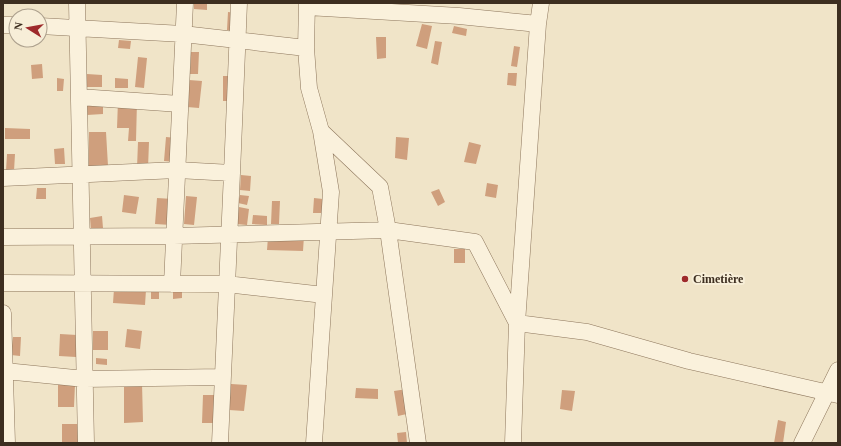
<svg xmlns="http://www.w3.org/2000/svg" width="841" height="446" viewBox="0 0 841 446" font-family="Georgia,serif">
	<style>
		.building { fill: #cf9f7d }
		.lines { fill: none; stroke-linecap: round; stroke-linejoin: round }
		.minor-casing { stroke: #8d765c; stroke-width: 17 }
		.minor { stroke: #faf1dc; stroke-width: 16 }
		.poi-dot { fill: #9e2a2b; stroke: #f7eed8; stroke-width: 1.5 }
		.labels { text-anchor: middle; stroke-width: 4; stroke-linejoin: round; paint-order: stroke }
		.poi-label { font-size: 12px; font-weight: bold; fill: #3d2e20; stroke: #f7eed8; text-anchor: start }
	</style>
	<rect width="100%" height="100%" fill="#f0e4c8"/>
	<path class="building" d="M 194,3 L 207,3 L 207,10 L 194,9 Z
		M 228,12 L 237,13 L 236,31 L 227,30 Z
		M 422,24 L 432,26 L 427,49 L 416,46 Z
		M 454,26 L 467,29 L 466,36 L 452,33 Z
		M 376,37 L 386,37 L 386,58 L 377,59 Z
		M 119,40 L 131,41 L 130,49 L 118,48 Z
		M 435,41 L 442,42 L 438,65 L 431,63 Z
		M 514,46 L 520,47 L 517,67 L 511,66 Z
		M 191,52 L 199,52 L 198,74 L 190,74 Z
		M 138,57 L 147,58 L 144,88 L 135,87 Z
		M 42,64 L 43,78 L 32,79 L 31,65 Z
		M 508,73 L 517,73 L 516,86 L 507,85 Z
		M 87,74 L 102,75 L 102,87 L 87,87 Z
		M 223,76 L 232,76 L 232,101 L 223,101 Z
		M 57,78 L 64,79 L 63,91 L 57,91 Z
		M 115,78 L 128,79 L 128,88 L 115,88 Z
		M 189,80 L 202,81 L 199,108 L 187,107 Z
		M 118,101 L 137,101 L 136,141 L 128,141 L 129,128 L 117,128 Z
		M 87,104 L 103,104 L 103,114 L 87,115 Z
		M 5,128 L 30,129 L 30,139 L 5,139 Z
		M 89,132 L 106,132 L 108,166 L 89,167 Z
		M 166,137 L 177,138 L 175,162 L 164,161 Z
		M 396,137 L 409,138 L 407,160 L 395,158 Z
		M 138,142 L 149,142 L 148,168 L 137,168 Z
		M 469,142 L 481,145 L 476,164 L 464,162 Z
		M 64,148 L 65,164 L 55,164 L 54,149 Z
		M 7,154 L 15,154 L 14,171 L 6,171 Z
		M 241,175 L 251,176 L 250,191 L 240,190 Z
		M 487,183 L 498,185 L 496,198 L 485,196 Z
		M 37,188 L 46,188 L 46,199 L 36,199 Z
		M 439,189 L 445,202 L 438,206 L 431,192 Z
		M 124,195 L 139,197 L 136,214 L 122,212 Z
		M 240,195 L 249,196 L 247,205 L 238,203 Z
		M 186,196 L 197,197 L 194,225 L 184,224 Z
		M 157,198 L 173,199 L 171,225 L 155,224 Z
		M 314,198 L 323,199 L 322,213 L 313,213 Z
		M 272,201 L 280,201 L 279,224 L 271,224 Z
		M 239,207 L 249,209 L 247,225 L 236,224 Z
		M 253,215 L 267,216 L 267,225 L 252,224 Z
		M 102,216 L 103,228 L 91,230 L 90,218 Z
		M 304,236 L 303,251 L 267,250 L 268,237 Z
		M 454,249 L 465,249 L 465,263 L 454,263 Z
		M 114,289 L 146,290 L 145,305 L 113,303 Z
		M 173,289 L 182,289 L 182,298 L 173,299 Z
		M 151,290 L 159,290 L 159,299 L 151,299 Z
		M 127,329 L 142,331 L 140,349 L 125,347 Z
		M 93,331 L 108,331 L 108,350 L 93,350 Z
		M 60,334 L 77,335 L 76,357 L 59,356 Z
		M 13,337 L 21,337 L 20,356 L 11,355 Z
		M 96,358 L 107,359 L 107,365 L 96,364 Z
		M 124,383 L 142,383 L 143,422 L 124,423 Z
		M 58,384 L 75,384 L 74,407 L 58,407 Z
		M 231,384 L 247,385 L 244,411 L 229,410 Z
		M 356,388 L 378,389 L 378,399 L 355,398 Z
		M 407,389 L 411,413 L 398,416 L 394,391 Z
		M 562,390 L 575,391 L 572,411 L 560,409 Z
		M 203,395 L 218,395 L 217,423 L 202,423 Z
		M 778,420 L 786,422 L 783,443 L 774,443 Z
		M 62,424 L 78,424 L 78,443 L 62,443 Z
		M 406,432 L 407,443 L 398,443 L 397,433 Z"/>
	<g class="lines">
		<defs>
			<path id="minor" d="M 77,3 L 86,443
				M 307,3 L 306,48 L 309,88 L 321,131 L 331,192 L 314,443
				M 307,7 L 459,16 L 538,24
				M 3,25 L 16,25
				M 40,26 L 183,34 L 306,48
				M 79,97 L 180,104
				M 321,131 L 380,187 L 388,230 L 418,443
				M 232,173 L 239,3
				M 3,178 L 177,170 L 232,173 L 220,443
				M 3,237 L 174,236 L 388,230 L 475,242 L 517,323 L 587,332 L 689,361 L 838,395
				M 3,283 L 226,284 L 324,295
				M 172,284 L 185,3
				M 3,313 L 7,443
				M 5,371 L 85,379 L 222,377
				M 513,443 L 517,323 L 538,24 L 541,3
				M 802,443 L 838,370"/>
		</defs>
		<use href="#minor" class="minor-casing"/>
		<use href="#minor" class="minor"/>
	</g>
	<circle class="poi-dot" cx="685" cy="279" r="4"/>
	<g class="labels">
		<g class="poi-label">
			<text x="693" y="283">Cimetière</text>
		</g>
	</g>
	<rect width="841" height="446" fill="none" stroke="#3d2e20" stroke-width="8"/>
	<g transform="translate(28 28) rotate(281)"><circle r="19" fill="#f7eed8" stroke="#ada18e"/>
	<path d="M0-3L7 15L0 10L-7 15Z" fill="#9e2a2b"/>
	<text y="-6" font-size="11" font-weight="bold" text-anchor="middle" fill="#3d2e20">N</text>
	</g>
</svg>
